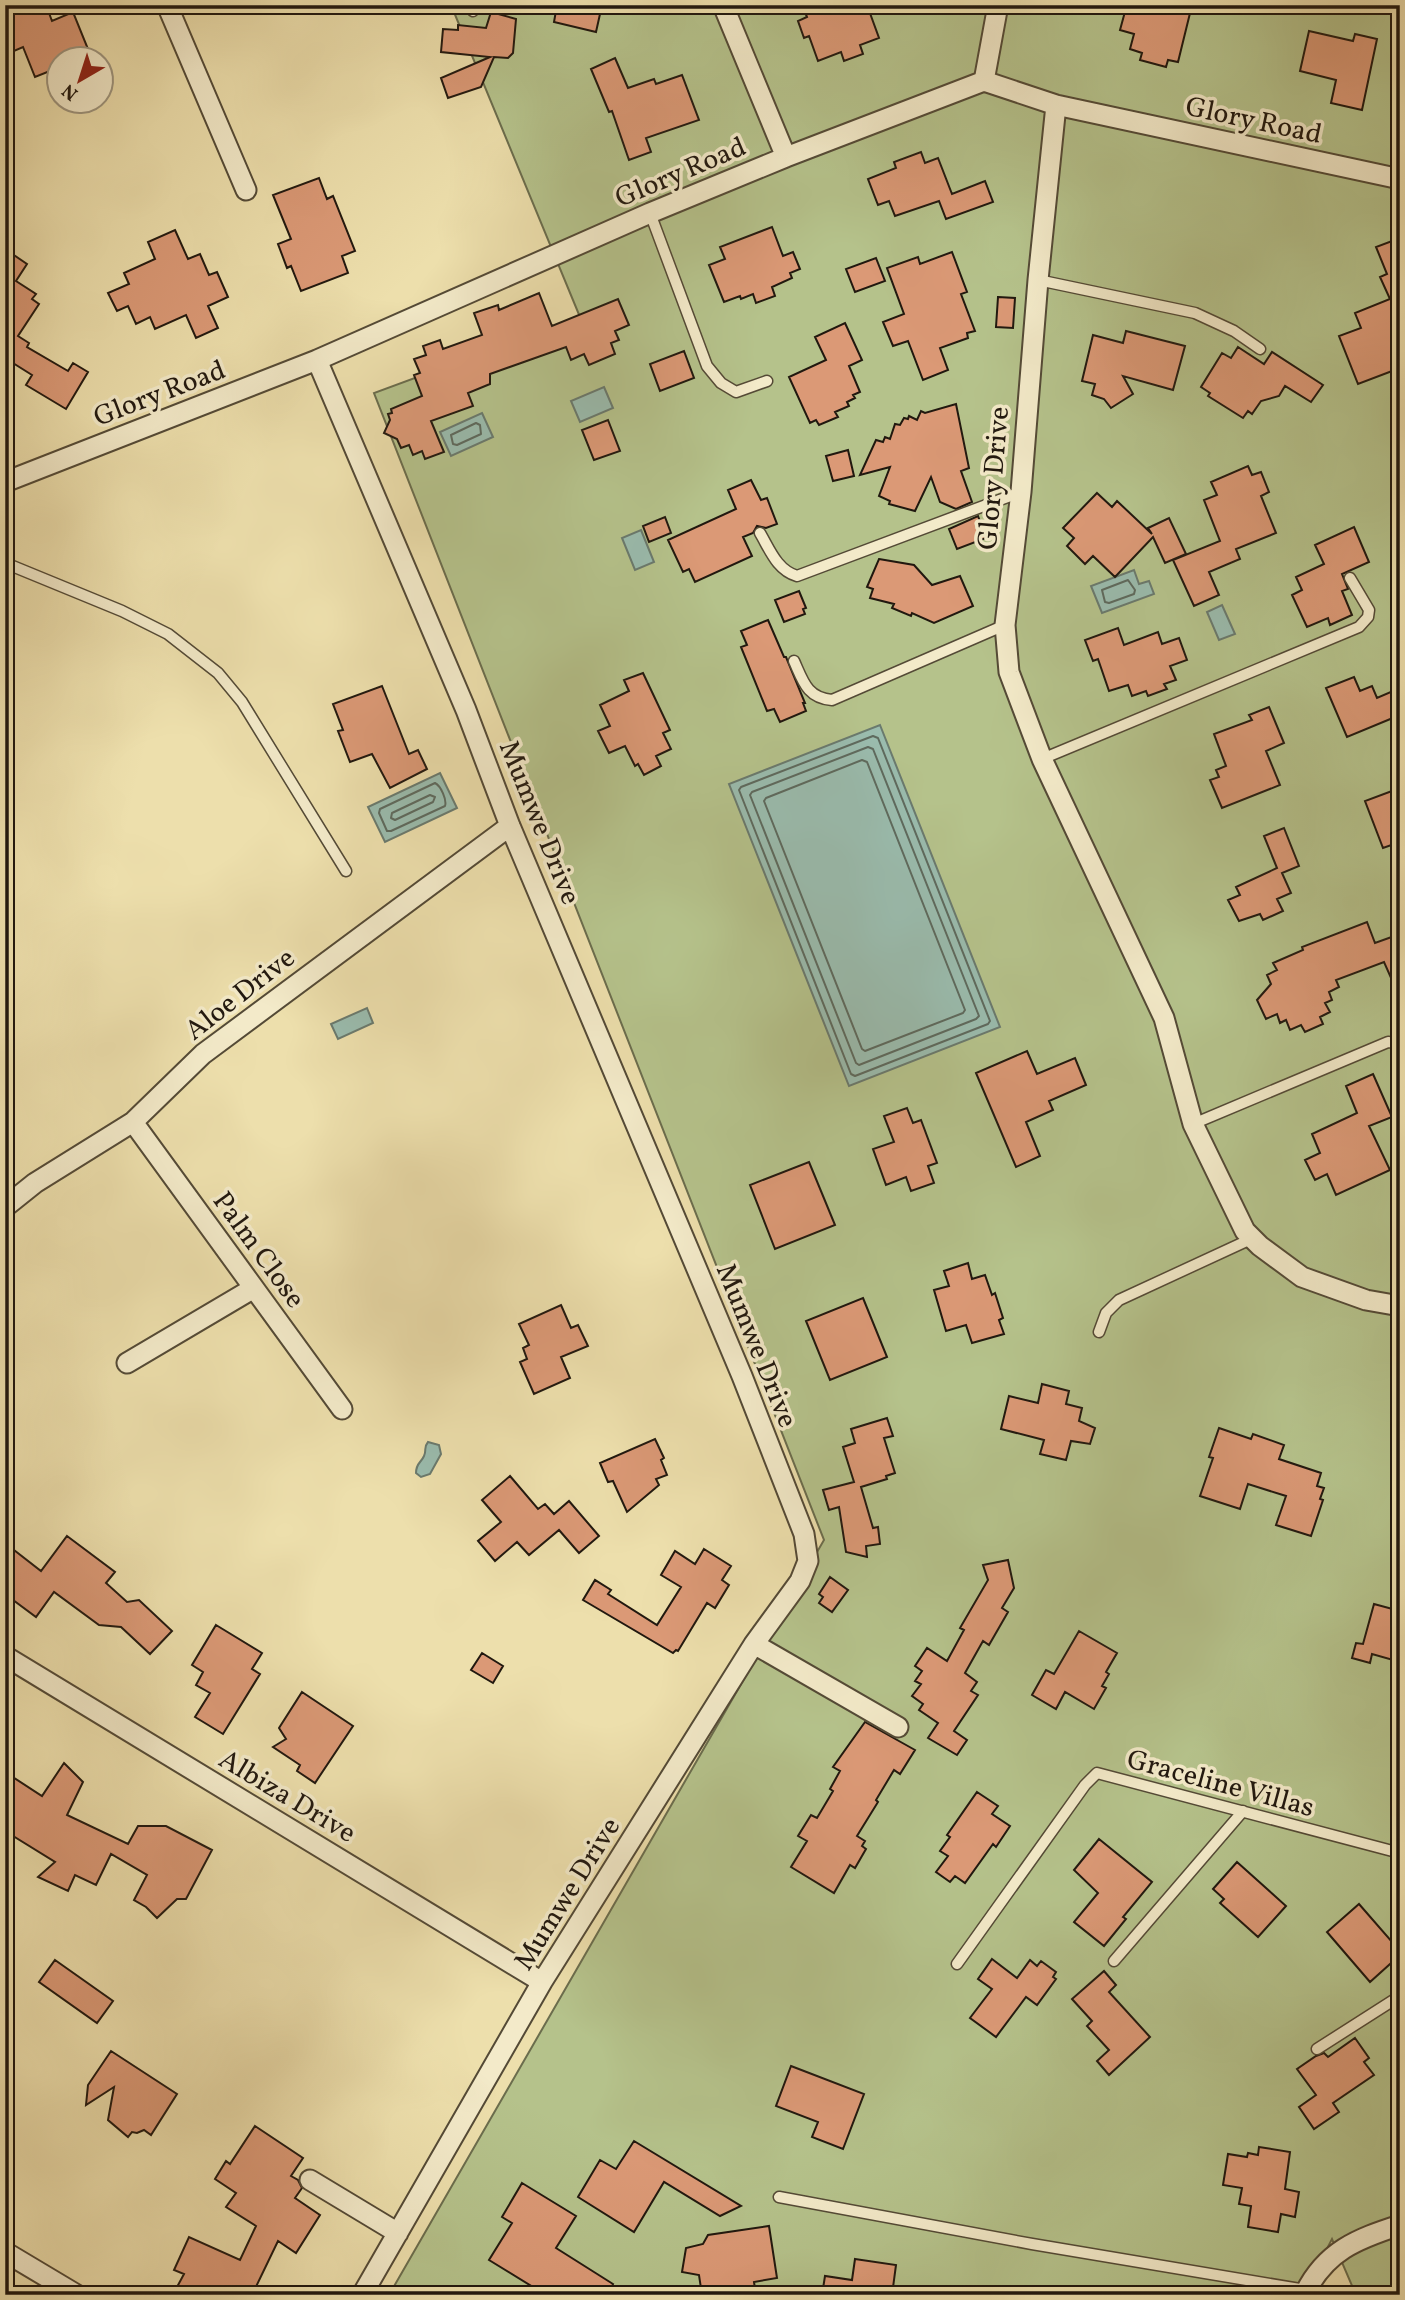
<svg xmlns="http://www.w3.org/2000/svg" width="1405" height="2300" viewBox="0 0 1405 2300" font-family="Vollkorn,serif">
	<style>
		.green { fill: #b5c28b; stroke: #6b6d4d; stroke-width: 2 }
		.water { fill: #9abcae; stroke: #6a7a6e; stroke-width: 2 }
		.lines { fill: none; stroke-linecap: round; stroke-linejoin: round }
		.shore { stroke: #5e6a5e; stroke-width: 2 }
		.building { fill: #db9976; stroke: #21180f; stroke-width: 2 }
		.service-casing { stroke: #544a36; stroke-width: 13 }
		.minor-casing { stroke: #544a36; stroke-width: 23 }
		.service { stroke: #f3eac9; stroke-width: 10 }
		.minor { stroke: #f3eac9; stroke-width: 19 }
		.labels { text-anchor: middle; stroke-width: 7; stroke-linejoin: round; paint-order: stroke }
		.street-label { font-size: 28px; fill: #21180f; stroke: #f3eac9 }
	</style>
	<rect width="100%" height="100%" fill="#eddfac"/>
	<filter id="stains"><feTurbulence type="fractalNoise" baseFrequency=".00286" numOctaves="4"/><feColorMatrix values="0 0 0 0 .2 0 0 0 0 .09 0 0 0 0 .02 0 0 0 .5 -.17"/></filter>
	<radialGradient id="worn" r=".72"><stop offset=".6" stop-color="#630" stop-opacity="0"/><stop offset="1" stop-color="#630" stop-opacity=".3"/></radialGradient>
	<path class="green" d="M 451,5 L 1400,5 L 1400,2295 L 1356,2295 L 1332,2239 L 1303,2295 L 389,2295 L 824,1540 L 374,393 L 580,317 Z"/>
	<path class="water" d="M 604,387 L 613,408 L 580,422 L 571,401 Z
		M 482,413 L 493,437 L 451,456 L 440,432 Z
		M 641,530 L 654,562 L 635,570 L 622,538 Z
		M 1134,570 L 1139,584 L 1149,581 L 1154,594 L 1102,613 L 1091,586 Z
		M 1222,605 L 1235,634 L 1219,640 L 1207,612 Z
		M 880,725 L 1000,1027 L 849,1086 L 729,784 Z
		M 440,773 L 457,808 L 385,842 L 368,807 Z
		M 367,1008 L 373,1023 L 338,1039 L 331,1024 Z
		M 428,1442 L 439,1445 L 441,1454 L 430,1474 L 421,1477 L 416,1473 C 416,1463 421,1463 424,1456 C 427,1450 423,1448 428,1442 Z"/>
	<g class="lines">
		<path class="shore" d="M 476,423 L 480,425 L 481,434 L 457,445 L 453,444 L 451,435 Z
			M 1128,580 L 1135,590 L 1134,594 L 1109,603 L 1105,602 L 1102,590 Z
			M 873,736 L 878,738 L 990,1021 L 988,1024 L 855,1076 L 851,1074 L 739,790 L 741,787 Z
			M 868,747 L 873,749 L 979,1016 L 976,1019 L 859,1065 L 856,1063 L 750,795 L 752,792 Z
			M 862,760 L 867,762 L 965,1010 L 963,1013 L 865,1051 L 862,1049 L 764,801 L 766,798 Z
			M 435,783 C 441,786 447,800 445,806 L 391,831 L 387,831 L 379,813 L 380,809 Z
			M 430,795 L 435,797 L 433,802 L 395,820 L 391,818 L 392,813 Z"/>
	</g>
	<path class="building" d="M 5,5 L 46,5 L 52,21 L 73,12 L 90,54 L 77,60 L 60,60 L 60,67 L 35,77 L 23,47 L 14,51 L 11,43 L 5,46 Z
		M 557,5 L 602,5 L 596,32 L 554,22 Z
		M 802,5 L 867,5 L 879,38 L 860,45 L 863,54 L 844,61 L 841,52 L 818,61 L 809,36 L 804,38 L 798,21 L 807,17 Z
		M 1139,5 L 1192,5 L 1178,62 L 1168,60 L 1166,67 L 1140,60 L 1142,53 L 1130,49 L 1134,34 L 1120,30 L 1126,8 L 1138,11 Z
		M 491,12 L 516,19 L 513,53 L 508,58 L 494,57 L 481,87 L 448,98 L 441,78 L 490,57 L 441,52 L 443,29 L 458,30 L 458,25 L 486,28 Z
		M 1309,31 L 1353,41 L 1355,34 L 1377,39 L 1362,110 L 1331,103 L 1336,80 L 1300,71 Z
		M 615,58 L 628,88 L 654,79 L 656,84 L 682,75 L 699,120 L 646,138 L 651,152 L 629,160 L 612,111 L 609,112 L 591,69 Z
		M 921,152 L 925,163 L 938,158 L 952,194 L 985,181 L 993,202 L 946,219 L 939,201 L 895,216 L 889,201 L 878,205 L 868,179 L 896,168 L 894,162 Z
		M 319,178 L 327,199 L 333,196 L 355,251 L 342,256 L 348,273 L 301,291 L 291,266 L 287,268 L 278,244 L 291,239 L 273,195 Z
		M 772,227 L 783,256 L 793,252 L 800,269 L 790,273 L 792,278 L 772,287 L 775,296 L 756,303 L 753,294 L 741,299 L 740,296 L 724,302 L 709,265 L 725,259 L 720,247 Z
		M 175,230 L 188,259 L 200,254 L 209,275 L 217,272 L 228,297 L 208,306 L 218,328 L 196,338 L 186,315 L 155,329 L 150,317 L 136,324 L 128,306 L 117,311 L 108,293 L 129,284 L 124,273 L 155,259 L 148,242 Z
		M 1392,241 L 1400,259 L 1400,368 L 1358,384 L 1339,336 L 1361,328 L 1355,313 L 1390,299 L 1380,277 L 1387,274 L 1376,247 Z
		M 5,249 L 27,264 L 16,281 L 36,294 L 32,299 L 39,304 L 18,336 L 29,343 L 27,347 L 68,371 L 73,363 L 88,372 L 66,409 L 26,385 L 32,375 L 5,358 Z
		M 952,252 L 967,292 L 961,294 L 975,331 L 967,333 L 968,338 L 940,348 L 948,370 L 923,380 L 908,341 L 893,346 L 883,322 L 904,314 L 887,268 L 918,257 L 920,264 Z
		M 876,258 L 885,281 L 855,292 L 846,269 Z
		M 539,293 L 552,326 L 618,299 L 629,325 L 615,331 L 619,340 L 611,343 L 615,354 L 589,365 L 584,354 L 571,360 L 566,347 L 490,374 L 490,384 L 468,393 L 473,406 L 431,421 L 444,452 L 425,459 L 422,451 L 413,455 L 409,445 L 401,448 L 397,439 L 384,433 L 390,420 L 388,414 L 392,413 L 391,409 L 422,396 L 414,375 L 420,373 L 414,359 L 426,355 L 423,346 L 440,340 L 443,349 L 482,335 L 474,313 L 498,305 L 499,310 Z
		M 998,297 L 1015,298 L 1013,328 L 996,327 Z
		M 845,323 L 862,360 L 849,366 L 860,392 L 853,395 L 855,398 L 847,402 L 849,406 L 835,412 L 838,417 L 819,425 L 816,420 L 810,423 L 789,377 L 826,360 L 815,337 Z
		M 1126,331 L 1185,346 L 1173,390 L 1123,376 L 1133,394 L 1111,408 L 1104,399 L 1092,395 L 1095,384 L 1082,381 L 1093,335 L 1123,343 Z
		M 1238,347 L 1264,364 L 1272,352 L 1323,385 L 1311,402 L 1285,386 L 1279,396 L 1261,401 L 1252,414 L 1248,411 L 1243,418 L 1208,396 L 1210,393 L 1201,387 L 1222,353 L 1231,358 Z
		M 684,351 L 694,378 L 660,391 L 650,364 Z
		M 956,404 L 969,468 L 961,471 L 972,502 L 956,509 L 940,502 L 931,477 L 915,511 L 889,504 L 890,501 L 879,496 L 890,467 L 860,475 L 876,440 L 883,442 L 885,437 L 890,439 L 895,424 L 900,425 L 904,418 L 908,419 L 909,416 L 917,420 L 921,411 L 925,413 Z
		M 608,420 L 620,451 L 594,460 L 582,430 Z
		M 848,450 L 854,476 L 833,481 L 826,456 Z
		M 1248,466 L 1252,475 L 1261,472 L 1269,492 L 1261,496 L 1276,533 L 1236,549 L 1240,559 L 1209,572 L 1219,595 L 1194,606 L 1173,560 L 1220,541 L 1204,500 L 1217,495 L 1211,482 Z
		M 751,480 L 761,500 L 767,498 L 777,524 L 766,528 L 757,526 L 753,533 L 743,537 L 752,556 L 695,582 L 689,569 L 683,572 L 668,540 L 736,509 L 728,490 Z
		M 1097,493 L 1112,507 L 1117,501 L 1152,534 L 1148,528 L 1169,518 L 1186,554 L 1165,563 L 1153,537 L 1115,577 L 1093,556 L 1085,564 L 1067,546 L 1074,538 L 1063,528 Z
		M 978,516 L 986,538 L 957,549 L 949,529 Z
		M 665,517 L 671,533 L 649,542 L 643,526 Z
		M 1354,527 L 1369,562 L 1342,574 L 1348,589 L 1342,591 L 1352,615 L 1330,625 L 1328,618 L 1307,627 L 1292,595 L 1302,590 L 1296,577 L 1324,564 L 1315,545 Z
		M 879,559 L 914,565 L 932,585 L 960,576 L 973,606 L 934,623 L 912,613 L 911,616 L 892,608 L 894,604 L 870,598 L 873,589 L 867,587 Z
		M 799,591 L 806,608 L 803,609 L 805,614 L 784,622 L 775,600 Z
		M 768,620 L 784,657 L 786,657 L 805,703 L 803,703 L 806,711 L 780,722 L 774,709 L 767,711 L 741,647 L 747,645 L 741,631 Z
		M 1118,628 L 1124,645 L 1158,632 L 1162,644 L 1179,638 L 1187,660 L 1170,666 L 1176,680 L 1164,684 L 1167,689 L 1148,696 L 1146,691 L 1132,696 L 1128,685 L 1109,691 L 1098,659 L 1093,661 L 1085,640 Z
		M 643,673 L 670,730 L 663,733 L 671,749 L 656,756 L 661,766 L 644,775 L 638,764 L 635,766 L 625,746 L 609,753 L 598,731 L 610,726 L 600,705 L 629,691 L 624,680 Z
		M 1354,677 L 1360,691 L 1372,686 L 1377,698 L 1400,688 L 1400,715 L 1347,737 L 1326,688 Z
		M 382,686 L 409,754 L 418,750 L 427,769 L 390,788 L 372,754 L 350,762 L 338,731 L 343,730 L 333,704 Z
		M 1269,707 L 1284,743 L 1266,751 L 1280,785 L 1222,808 L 1210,780 L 1219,777 L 1216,770 L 1226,766 L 1214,734 L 1252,720 L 1249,715 Z
		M 1400,788 L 1400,842 L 1383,848 L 1365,801 Z
		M 1284,828 L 1299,866 L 1282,873 L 1291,893 L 1277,899 L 1283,911 L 1263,920 L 1260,914 L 1239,921 L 1228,900 L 1240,895 L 1236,887 L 1277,868 L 1264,836 Z
		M 1367,922 L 1375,943 L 1400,934 L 1400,998 L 1384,962 L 1336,980 L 1339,987 L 1329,992 L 1332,1000 L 1325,1003 L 1330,1012 L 1320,1017 L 1323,1024 L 1305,1032 L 1301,1025 L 1290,1030 L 1286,1020 L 1280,1023 L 1277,1014 L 1266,1019 L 1257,1000 L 1271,984 L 1267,975 L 1277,970 L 1273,963 L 1303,950 L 1302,947 Z
		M 1027,1051 L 1037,1074 L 1075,1058 L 1086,1085 L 1049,1101 L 1053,1110 L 1026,1122 L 1040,1156 L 1016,1167 L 976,1073 Z
		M 1373,1074 L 1392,1117 L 1369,1126 L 1390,1170 L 1336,1195 L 1327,1174 L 1315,1180 L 1305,1160 L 1320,1153 L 1312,1134 L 1357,1113 L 1346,1086 Z
		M 907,1108 L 913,1123 L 921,1120 L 937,1163 L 928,1166 L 934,1183 L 911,1191 L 906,1177 L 886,1185 L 873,1149 L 894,1142 L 884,1116 Z
		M 809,1162 L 835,1225 L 775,1249 L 750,1185 Z
		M 968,1263 L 972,1279 L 985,1275 L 992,1295 L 995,1293 L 1003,1318 L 999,1320 L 1004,1334 L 972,1343 L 966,1325 L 946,1331 L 934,1290 L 949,1286 L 944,1271 Z
		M 863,1298 L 887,1357 L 830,1380 L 806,1321 Z
		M 561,1305 L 571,1328 L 578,1325 L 588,1346 L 561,1357 L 570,1378 L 534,1394 L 520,1362 L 527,1359 L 523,1348 L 529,1345 L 519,1324 Z
		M 1042,1384 L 1069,1391 L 1066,1404 L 1082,1408 L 1079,1421 L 1095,1428 L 1090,1444 L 1071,1441 L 1066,1460 L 1040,1454 L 1044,1440 L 1001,1429 L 1009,1396 L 1038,1403 Z
		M 887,1418 L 893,1436 L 884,1438 L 895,1473 L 886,1476 L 887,1479 L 861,1487 L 873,1528 L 878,1527 L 880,1544 L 866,1546 L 867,1557 L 846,1552 L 839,1507 L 829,1510 L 823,1490 L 854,1482 L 843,1447 L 855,1443 L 851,1429 Z
		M 1219,1428 L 1251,1439 L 1253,1434 L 1284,1445 L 1279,1459 L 1321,1473 L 1317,1486 L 1324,1488 L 1320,1499 L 1323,1500 L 1311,1536 L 1276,1525 L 1286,1496 L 1248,1484 L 1240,1509 L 1200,1496 L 1213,1458 L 1209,1457 Z
		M 655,1439 L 664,1458 L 661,1460 L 667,1475 L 656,1479 L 659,1485 L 627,1512 L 613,1481 L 608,1482 L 600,1463 Z
		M 510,1476 L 538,1509 L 545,1504 L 554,1514 L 569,1501 L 599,1536 L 579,1553 L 559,1530 L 529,1555 L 517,1542 L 495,1561 L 478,1541 L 501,1522 L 482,1500 Z
		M 67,1536 L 115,1572 L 106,1583 L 127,1602 L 139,1600 L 172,1631 L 150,1654 L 121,1627 L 99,1625 L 54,1592 L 36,1617 L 5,1594 L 5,1543 L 41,1571 Z
		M 704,1549 L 731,1566 L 722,1580 L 729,1585 L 715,1608 L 707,1603 L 678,1651 L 676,1650 L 673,1653 L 583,1600 L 595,1580 L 611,1590 L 608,1594 L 657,1625 L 681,1587 L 661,1575 L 675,1551 L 695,1564 Z
		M 1008,1560 L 1014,1588 L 1002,1608 L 1008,1612 L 989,1645 L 983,1641 L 965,1673 L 977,1682 L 971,1691 L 978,1695 L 954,1731 L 967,1740 L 957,1755 L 928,1738 L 938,1723 L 919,1710 L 923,1704 L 912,1696 L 921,1684 L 915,1681 L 922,1671 L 915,1666 L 927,1648 L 947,1661 L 964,1630 L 960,1628 L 988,1580 L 983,1565 Z
		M 830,1577 L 848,1590 L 832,1612 L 819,1603 L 823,1597 L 819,1594 Z
		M 1374,1604 L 1400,1611 L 1400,1662 L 1372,1654 L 1370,1663 L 1352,1658 L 1356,1643 L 1363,1644 Z
		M 216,1625 L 262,1653 L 252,1669 L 260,1674 L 223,1734 L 195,1717 L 210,1693 L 196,1685 L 203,1672 L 192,1665 Z
		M 1079,1631 L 1117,1653 L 1106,1672 L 1109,1674 L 1102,1686 L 1106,1688 L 1094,1709 L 1065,1692 L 1056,1709 L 1032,1695 L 1046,1670 L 1054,1674 Z
		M 482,1653 L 503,1666 L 493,1683 L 471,1670 Z
		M 302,1692 L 353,1726 L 315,1783 L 297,1771 L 300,1765 L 273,1747 L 286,1739 L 279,1728 Z
		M 865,1722 L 915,1750 L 900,1774 L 894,1770 L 876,1800 L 878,1802 L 857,1836 L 865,1841 L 862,1846 L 866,1849 L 855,1868 L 850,1865 L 834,1893 L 791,1867 L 807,1841 L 798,1836 L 811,1815 L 817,1818 L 833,1791 L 830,1789 L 840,1771 L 833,1767 Z
		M 64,1763 L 83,1782 L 67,1815 L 128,1844 L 138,1826 L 166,1826 L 212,1850 L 186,1899 L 177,1899 L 157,1918 L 146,1907 L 134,1900 L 147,1875 L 111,1854 L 96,1885 L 75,1875 L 68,1891 L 38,1877 L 55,1862 L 5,1831 L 5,1772 L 42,1796 Z
		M 977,1792 L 998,1806 L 992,1814 L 1010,1826 L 996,1847 L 993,1844 L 965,1883 L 955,1876 L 950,1882 L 936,1872 L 948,1856 L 940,1851 L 950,1837 L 947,1835 Z
		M 1099,1839 L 1152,1882 L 1123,1917 L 1126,1919 L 1104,1946 L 1074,1922 L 1098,1893 L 1074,1870 Z
		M 1237,1862 L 1286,1906 L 1258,1937 L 1220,1903 L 1224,1899 L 1213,1889 Z
		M 1359,1904 L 1400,1951 L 1400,1955 L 1370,1982 L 1327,1932 Z
		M 992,1959 L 1017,1978 L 1030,1960 L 1037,1966 L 1041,1961 L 1056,1972 L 1053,1977 L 1056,1979 L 1037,2005 L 1026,1997 L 996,2037 L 970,2018 L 992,1989 L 978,1979 Z
		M 55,1960 L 113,2001 L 97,2023 L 39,1982 Z
		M 1104,1971 L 1116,1985 L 1109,1992 L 1150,2037 L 1109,2075 L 1097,2061 L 1109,2050 L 1087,2026 L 1092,2021 L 1072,1999 Z
		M 1355,2038 L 1369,2058 L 1364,2062 L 1374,2075 L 1333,2103 L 1339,2112 L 1314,2129 L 1299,2107 L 1316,2095 L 1297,2069 L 1316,2056 L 1324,2053 L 1328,2057 Z
		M 111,2051 L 177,2094 L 151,2135 L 144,2130 L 137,2133 L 132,2132 L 128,2137 L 108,2120 L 114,2087 L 86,2105 L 88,2085 Z
		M 791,2066 L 864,2094 L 843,2149 L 812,2137 L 818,2122 L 776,2106 Z
		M 255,2126 L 303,2158 L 291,2176 L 298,2180 L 302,2188 L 295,2198 L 320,2215 L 296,2253 L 278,2241 L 252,2295 L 195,2295 L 177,2287 L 184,2274 L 174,2270 L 189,2237 L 240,2260 L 256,2226 L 226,2207 L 236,2193 L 215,2179 L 226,2161 L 230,2164 Z
		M 634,2141 L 741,2206 L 720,2216 L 664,2182 L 634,2232 L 578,2197 L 600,2160 L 616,2169 Z
		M 1259,2147 L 1290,2152 L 1285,2189 L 1299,2192 L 1295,2217 L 1281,2214 L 1278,2232 L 1248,2227 L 1251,2206 L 1239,2204 L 1242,2188 L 1223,2185 L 1228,2154 L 1247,2157 L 1248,2153 L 1258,2155 Z
		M 522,2183 L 576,2216 L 556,2248 L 613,2284 L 607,2295 L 546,2295 L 489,2260 L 512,2223 L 502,2217 Z
		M 769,2226 L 777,2278 L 754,2282 L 756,2295 L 702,2295 L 699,2275 L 682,2272 L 686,2248 L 703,2244 L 708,2235 Z
		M 855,2259 L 896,2265 L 892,2295 L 822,2295 L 825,2276 L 852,2280 Z"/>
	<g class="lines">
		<defs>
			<path id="service" d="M 473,11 L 475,5
				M 650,213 L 707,366 L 721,383 L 736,392 L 767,381
				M 1038,280 L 1195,313 L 1234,331 L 1260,349
				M 760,533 C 770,550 777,570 797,576 L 1021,492
				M 5,563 L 122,611 L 168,634 L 218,673 L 242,702 L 346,871
				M 794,661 C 803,681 807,698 832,700 L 1005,625
				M 1042,759 L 1359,627 L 1368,617 L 1369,610 L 1350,578
				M 1193,1124 L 1388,1042 L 1400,1043
				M 1099,1332 L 1106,1313 L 1119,1300 L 1251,1239
				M 1114,1961 L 1243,1811
				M 957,1964 L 1085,1785 L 1097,1773 L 1400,1853
				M 1317,2049 L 1400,1996
				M 779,2197 L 1032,2244 L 1306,2290"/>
			<path id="minor" d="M 167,5 L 246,190
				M 723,5 L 786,157
				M 984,81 L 998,5
				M 1056,105 L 1038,280 L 1021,492 L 1005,625 L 1009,672 L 1042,759 L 1164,1018 L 1193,1124 L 1245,1231 L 1260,1246 L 1302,1277 L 1366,1300 L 1400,1306
				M 317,360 L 466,710 L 510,826 L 742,1376 L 804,1534 L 808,1561 L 800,1581 L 754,1644 L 542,1982 L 362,2295
				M 5,482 L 317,360 L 650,213 L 786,157 L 984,81 L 1056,105 L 1400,179
				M 133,1122 L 342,1409
				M 5,1207 L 35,1183 L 133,1122 L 203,1054 L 510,826
				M 127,1363 L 254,1288
				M 754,1644 L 898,1727
				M 5,1656 L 542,1982
				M 310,2180 L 398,2233
				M 5,2252 L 77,2295
				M 1304,2295 C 1325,2251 1357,2239 1400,2225"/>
		</defs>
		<use href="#service" class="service-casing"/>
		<use href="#minor" class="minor-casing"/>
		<use href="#service" class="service"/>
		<use href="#minor" class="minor"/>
	</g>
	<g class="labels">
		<g class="street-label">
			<text transform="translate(1254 119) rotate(12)" y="10">Glory Road</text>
			<text transform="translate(680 171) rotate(-23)" y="10">Glory Road</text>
			<text transform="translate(159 392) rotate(-21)" y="10">Glory Road</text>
			<text transform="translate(992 478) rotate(-85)" y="10">Glory Drive</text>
			<text transform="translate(541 822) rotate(68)" y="10">Mumwe Drive</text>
			<text transform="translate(239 993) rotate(-38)" y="10">Aloe Drive</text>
			<text transform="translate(260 1249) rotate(54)" y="10">Palm Close</text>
			<text transform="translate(758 1345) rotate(68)" y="10">Mumwe Drive</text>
			<text transform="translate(1221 1782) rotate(15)" y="10">Graceline Villas</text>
			<text transform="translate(288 1795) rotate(31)" y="10">Albiza Drive</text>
			<text transform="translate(566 1893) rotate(-58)" y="10">Mumwe Drive</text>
		</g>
	</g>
	<rect width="1405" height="2300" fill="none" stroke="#eddfac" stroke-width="28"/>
	<rect x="7" y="7" width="1391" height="2286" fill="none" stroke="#21180f" stroke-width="3.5"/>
	<rect x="14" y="14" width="1377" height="2272" fill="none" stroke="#21180f" stroke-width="2"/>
	<g transform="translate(80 80) rotate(219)"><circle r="33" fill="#f3eac9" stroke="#9f967f" stroke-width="2"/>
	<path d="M0-5L12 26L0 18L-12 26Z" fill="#8f2418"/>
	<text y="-10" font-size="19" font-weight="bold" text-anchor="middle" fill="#21180f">N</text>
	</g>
	<rect width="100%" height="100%" filter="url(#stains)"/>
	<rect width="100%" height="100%" fill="url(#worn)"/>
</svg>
